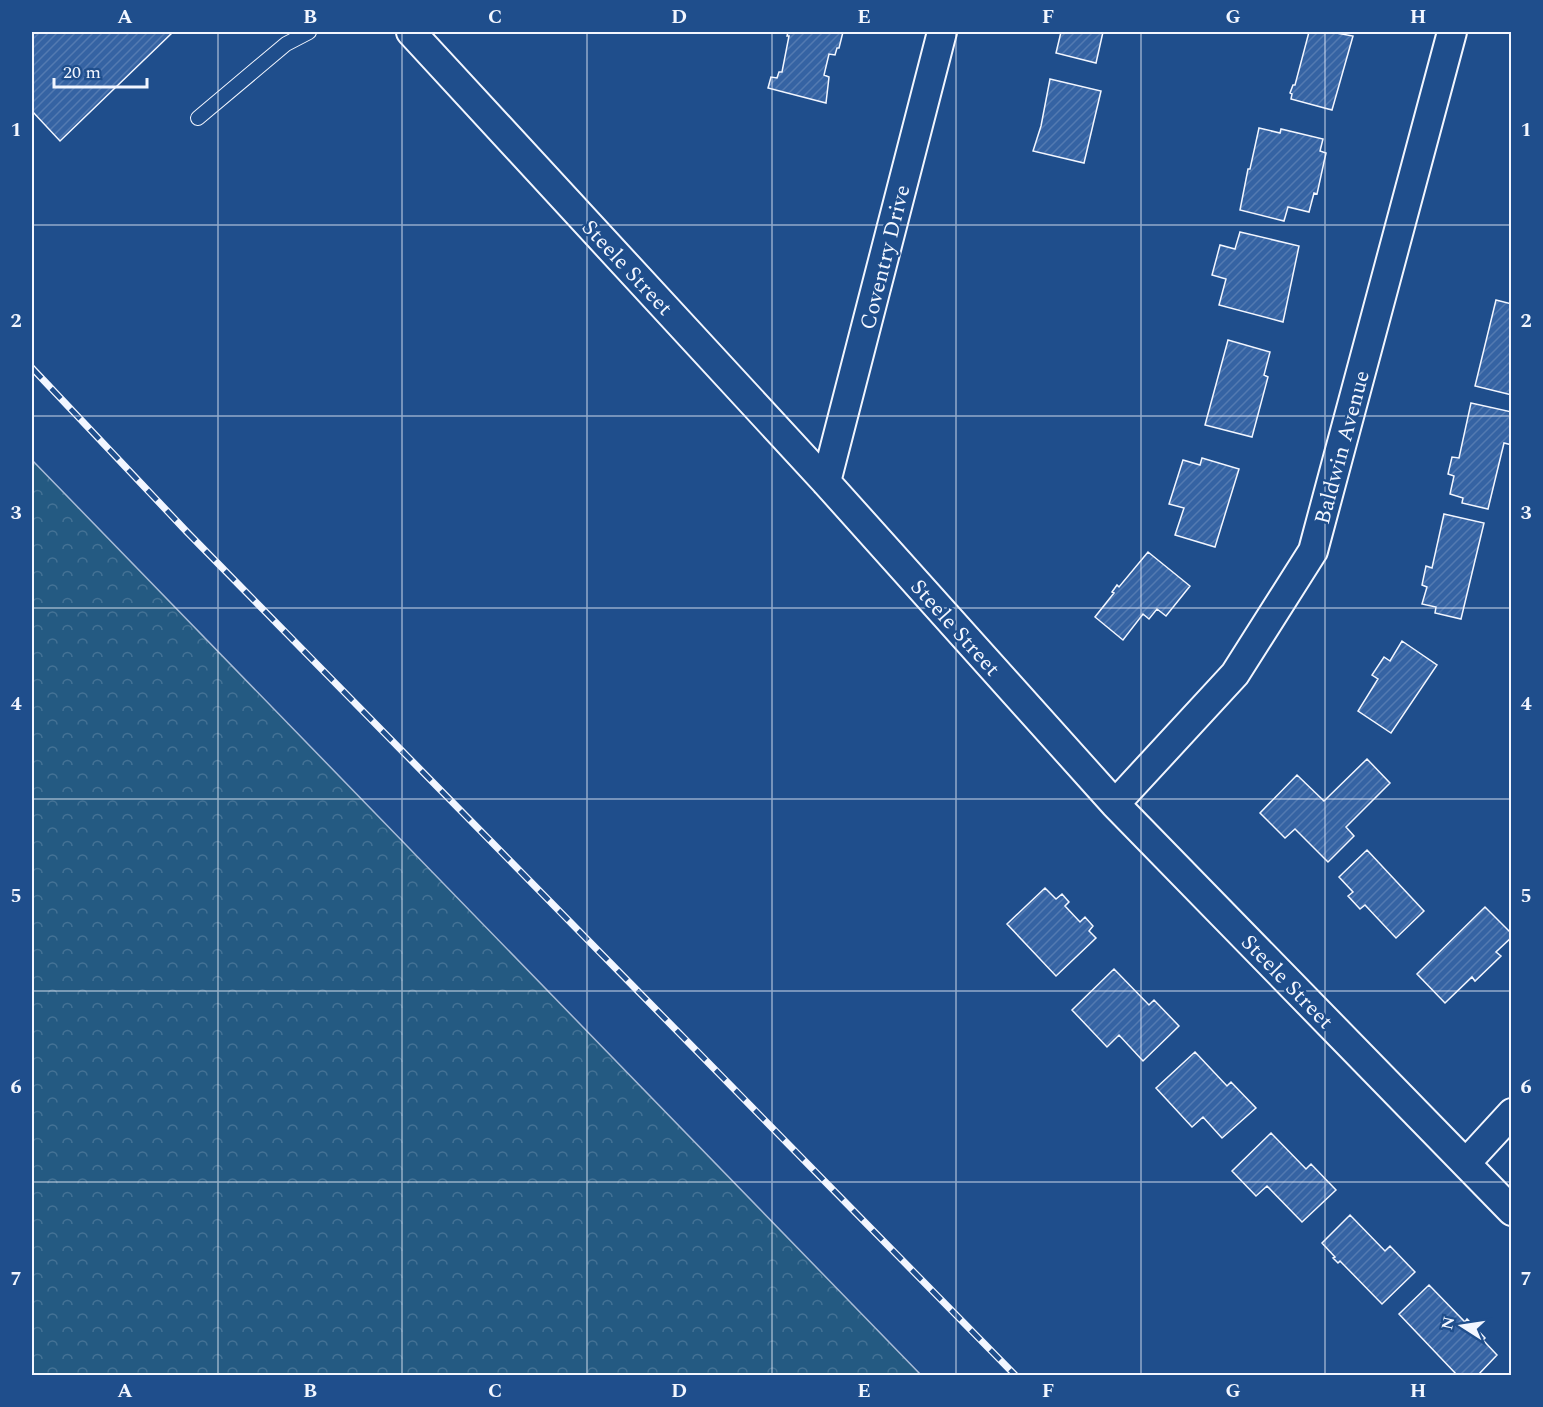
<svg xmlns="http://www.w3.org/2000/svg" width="1543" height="1407" viewBox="0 0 1543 1407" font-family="Spectral,serif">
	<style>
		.forest { fill: url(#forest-crowns); stroke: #a8bbd7; stroke-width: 1.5 }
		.building { fill: url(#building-hatch); stroke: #f2f6ff; stroke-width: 1.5 }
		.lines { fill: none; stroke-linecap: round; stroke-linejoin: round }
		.service-casing { stroke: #f2f6ff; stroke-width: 16 }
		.minor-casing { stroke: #f2f6ff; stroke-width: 32 }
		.service { stroke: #1f4e8c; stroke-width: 14 }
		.minor { stroke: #1f4e8c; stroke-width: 28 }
		.rail-casing { stroke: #f2f6ff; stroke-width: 7 }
		.rail { stroke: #1f4e8c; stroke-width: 4.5; stroke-dasharray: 14; stroke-linecap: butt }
		.grid { fill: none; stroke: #f2f6ff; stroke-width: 1.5; stroke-opacity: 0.55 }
		.labels { text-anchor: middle; stroke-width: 4.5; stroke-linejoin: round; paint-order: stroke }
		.street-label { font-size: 22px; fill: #f2f6ff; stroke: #1f4e8c }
		.neatline { fill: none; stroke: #f2f6ff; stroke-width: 2 }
		.grid-label { font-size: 20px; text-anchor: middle; font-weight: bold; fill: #f2f6ff }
	</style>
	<defs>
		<pattern id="forest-crowns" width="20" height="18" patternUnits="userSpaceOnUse" patternTransform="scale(1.5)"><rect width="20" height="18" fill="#245a82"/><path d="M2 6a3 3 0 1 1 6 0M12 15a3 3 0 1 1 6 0" fill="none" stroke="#447295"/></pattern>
		<pattern id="building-hatch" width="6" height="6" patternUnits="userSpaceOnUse" patternTransform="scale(1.5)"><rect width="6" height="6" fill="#3563a3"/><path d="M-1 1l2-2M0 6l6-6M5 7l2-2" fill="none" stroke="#537ab1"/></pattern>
	</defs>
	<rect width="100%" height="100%" fill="#1f4e8c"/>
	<path class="forest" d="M 32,460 L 921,1375 L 32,1375 Z"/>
	<path class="building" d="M 32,32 L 173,32 L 60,141 L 32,111 Z
		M 788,32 L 843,32 L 839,48 L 837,48 L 835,55 L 829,54 L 824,75 L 829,77 L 826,103 L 768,88 L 771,77 L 777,78 L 779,72 L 782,72 L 789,36 L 787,36 Z
		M 1061,32 L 1108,32 L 1107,33 L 1103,32 L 1096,63 L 1056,53 Z
		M 1309,32 L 1331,32 L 1353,36 L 1332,110 L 1291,99 L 1292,94 L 1290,93 L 1293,85 L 1295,85 Z
		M 1050,79 L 1101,91 L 1084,163 L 1033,151 L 1041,126 Z
		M 1259,128 L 1280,133 L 1281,129 L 1323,139 L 1320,151 L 1326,153 L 1317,194 L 1314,193 L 1309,212 L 1288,207 L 1284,221 L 1240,210 L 1248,169 L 1250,169 Z
		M 1240,232 L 1299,246 L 1283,322 L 1219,305 L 1226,279 L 1212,275 L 1220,245 L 1235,249 Z
		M 1496,300 L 1512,304 L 1512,395 L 1475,386 Z
		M 1228,340 L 1270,352 L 1264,375 L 1268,377 L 1252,437 L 1205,425 Z
		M 1471,403 L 1512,412 L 1512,445 L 1504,443 L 1488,509 L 1462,503 L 1463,498 L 1450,494 L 1454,476 L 1448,474 L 1452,457 L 1459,458 Z
		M 1202,458 L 1239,469 L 1215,547 L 1175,535 L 1184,508 L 1169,504 L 1183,460 L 1200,465 Z
		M 1444,514 L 1484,523 L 1461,619 L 1435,613 L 1436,607 L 1422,604 L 1427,587 L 1422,585 L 1426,566 L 1432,568 Z
		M 1148,552 L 1190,586 L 1166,616 L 1157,609 L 1149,619 L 1143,614 L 1123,640 L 1095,617 L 1114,593 L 1112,592 L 1117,585 L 1119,587 Z
		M 1402,641 L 1437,665 L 1391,733 L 1358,711 L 1378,679 L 1372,675 L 1384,657 L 1390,661 Z
		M 1367,759 L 1390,783 L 1346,827 L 1354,836 L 1328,862 L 1295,829 L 1285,838 L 1260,813 L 1297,775 L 1324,801 Z
		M 1367,850 L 1424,911 L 1396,938 L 1365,905 L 1360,909 L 1348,896 L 1353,892 L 1339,877 Z
		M 1045,888 L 1056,899 L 1062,894 L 1069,902 L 1065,906 L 1080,922 L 1085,917 L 1093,926 L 1089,931 L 1096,938 L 1056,976 L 1007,924 Z
		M 1485,907 L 1512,934 L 1512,937 L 1496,952 L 1501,956 L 1475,981 L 1472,977 L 1445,1003 L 1417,974 Z
		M 1114,969 L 1149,1005 L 1154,1000 L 1179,1026 L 1143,1061 L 1119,1035 L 1107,1047 L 1072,1010 Z
		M 1195,1052 L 1227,1086 L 1231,1082 L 1256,1108 L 1222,1138 L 1203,1117 L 1192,1127 L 1156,1088 Z
		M 1271,1133 L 1306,1169 L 1311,1164 L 1336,1190 L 1302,1222 L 1267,1186 L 1256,1196 L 1232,1171 Z
		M 1350,1215 L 1385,1251 L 1390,1246 L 1415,1272 L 1382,1304 L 1340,1261 L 1338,1263 L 1333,1258 L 1335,1257 L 1322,1243 Z
		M 1429,1285 L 1465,1322 L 1467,1319 L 1485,1338 L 1483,1340 L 1497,1355 L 1477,1376 L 1458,1376 L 1399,1314 Z"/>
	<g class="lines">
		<defs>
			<path id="service" d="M 198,118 L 286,44 L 309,32"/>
			<path id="minor" d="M 411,32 L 826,482 L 1115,804 L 1512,1211
				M 826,482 L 942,32
				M 1115,804 L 1235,674 L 1313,551 L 1452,32
				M 1466,1163 L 1512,1113"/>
		</defs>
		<use href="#service" class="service-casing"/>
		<use href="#minor" class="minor-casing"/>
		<use href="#service" class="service"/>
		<use href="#minor" class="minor"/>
		<defs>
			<path id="rail" d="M 32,368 L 187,532 L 1016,1376"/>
		</defs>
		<use href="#rail" class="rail-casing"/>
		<use href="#rail" class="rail"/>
	</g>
	<path class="grid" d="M 218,32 L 218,1376M 402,32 L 402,1376M 587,32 L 587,1376M 772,32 L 772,1376M 956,32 L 956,1376M 1141,32 L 1141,1376M 1325,32 L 1325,1376M 32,225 L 1512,225M 32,416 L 1512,416M 32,608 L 1512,608M 32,799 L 1512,799M 32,991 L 1512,991M 32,1182 L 1512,1182"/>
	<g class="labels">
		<g class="street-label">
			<text transform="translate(884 257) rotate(-76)" y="8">Coventry Drive</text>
			<text transform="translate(628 267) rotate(47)" y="8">Steele Street</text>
			<text transform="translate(1341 447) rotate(-75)" y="8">Baldwin Avenue</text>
			<text transform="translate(956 627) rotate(48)" y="8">Steele Street</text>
			<text transform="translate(1288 981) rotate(46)" y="8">Steele Street</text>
		</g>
	</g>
	<rect width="1543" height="1407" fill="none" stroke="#1f4e8c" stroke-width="66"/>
	<g transform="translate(1462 1326) rotate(282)" stroke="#1f4e8c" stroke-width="4.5" paint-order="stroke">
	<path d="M0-4.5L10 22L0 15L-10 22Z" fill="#f2f6ff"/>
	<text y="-9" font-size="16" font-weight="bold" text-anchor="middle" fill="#f2f6ff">N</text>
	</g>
	<path d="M54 78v9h93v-9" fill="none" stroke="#f2f6ff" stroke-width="3"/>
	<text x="63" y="78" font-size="18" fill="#f2f6ff" stroke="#1f4e8c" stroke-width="4.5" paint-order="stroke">20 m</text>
	<rect x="33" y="33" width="1477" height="1341" class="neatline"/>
	<g class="grid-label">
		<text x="125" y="23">A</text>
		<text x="310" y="23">B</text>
		<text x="495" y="23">C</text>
		<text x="679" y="23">D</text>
		<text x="864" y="23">E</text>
		<text x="1048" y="23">F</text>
		<text x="1233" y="23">G</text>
		<text x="1418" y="23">H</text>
		<text x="16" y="136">1</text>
		<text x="1526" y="136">1</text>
		<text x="16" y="327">2</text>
		<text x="1526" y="327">2</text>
		<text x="16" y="519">3</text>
		<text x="1526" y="519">3</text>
		<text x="16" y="710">4</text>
		<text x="1526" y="710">4</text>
		<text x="16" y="902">5</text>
		<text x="1526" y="902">5</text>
		<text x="16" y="1093">6</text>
		<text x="1526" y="1093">6</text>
		<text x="16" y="1285">7</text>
		<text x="1526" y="1285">7</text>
		<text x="125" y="1397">A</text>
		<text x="310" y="1397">B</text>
		<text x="495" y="1397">C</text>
		<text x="679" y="1397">D</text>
		<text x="864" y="1397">E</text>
		<text x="1048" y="1397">F</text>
		<text x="1233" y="1397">G</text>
		<text x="1418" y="1397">H</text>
	</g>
</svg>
